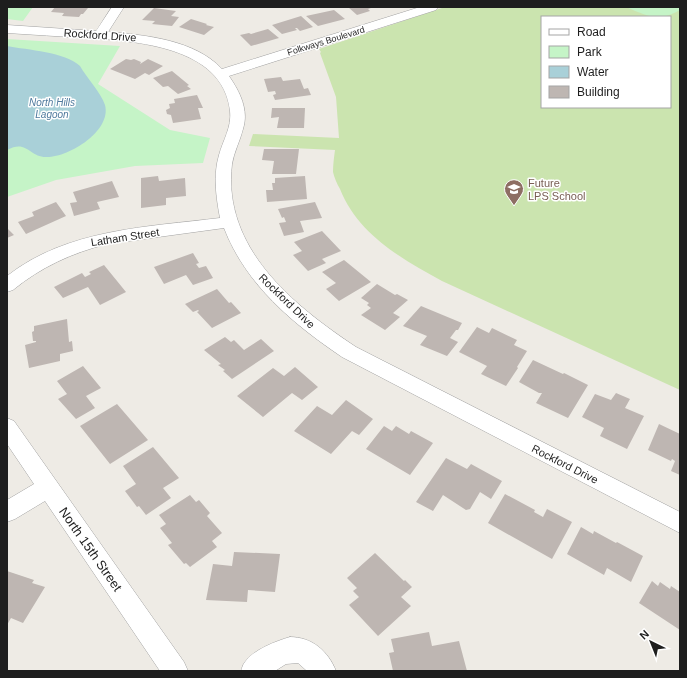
<svg xmlns="http://www.w3.org/2000/svg" width="687" height="678" viewBox="0 0 687 678" font-family="Helvetica,sans-serif">
	<style>
		.grass { fill: #cbe4af; fill-rule: evenodd }
		.park { fill: #c5f4c7 }
		.water { fill: #a9d0d8 }
		.building { fill: #beb6b2 }
		.lines { fill: none; stroke-linecap: round; stroke-linejoin: round }
		.street-casing { stroke: #a2a2a2; stroke-width: 1 }
		.street { fill: #fff; fill-rule: evenodd }
		.labels { text-anchor: middle; stroke-width: 3; stroke-linejoin: round; paint-order: stroke }
		.far-street-label { font-size: 9px; fill: #1e1e1e; stroke: #fff }
		.far-water-label { font-size: 10px; font-style: italic; fill: #507a9e; stroke: #fff }
		.street-label { font-size: 11px; fill: #1e1e1e; stroke: #fff }
		.education-label { font-size: 11px; fill: #785e54; stroke: #fff; text-anchor: start }
		.near-street-label { font-size: 13px; fill: #1e1e1e; stroke: #fff }
	</style>
	<rect width="100%" height="100%" fill="#eeebe5"/>
	<path class="grass" d="M 445,7 L 680,7 L 680,390 L 442,281 C 400,258 358,234 340,189 C 337,184 334,177 333,172 C 333,165 334,157 335,150 L 249,146 L 253,134 L 339,138 L 336,97 L 320,53 L 321,52 L 319,49 ZM 542,17 L 670,17 L 670,107 L 542,107 Z"/>
	<path class="park" d="M 7,7 L 33,7 L 23,21 L 7,19 Z
		M 626,7 L 680,7 L 680,10 C 657,23 648,16 626,7 Z
		M 7,39 L 120,46 L 98,84 L 170,130 L 210,138 L 203,163 L 135,166 L 56,180 L 7,197 Z"/>
	<path class="water" d="M 7,46 C 28,50 65,52 80,66 C 87,78 101,93 105,105 C 112,131 68,158 46,157 C 29,157 27,139 7,150 Z"/>
	<path class="building" d="M 55,7 L 77,7 L 88,8 L 83,14 L 81,14 L 79,17 L 62,16 L 64,13 L 51,12 Z
		M 348,7 L 370,7 L 371,8 L 368,9 L 370,11 L 357,15 Z
		M 154,8 L 176,11 L 171,16 L 179,17 L 172,26 L 152,24 L 155,21 L 142,20 Z
		M 334,10 L 345,19 L 318,26 L 306,16 Z
		M 301,16 L 313,27 L 300,31 L 297,28 L 295,28 L 297,30 L 282,34 L 272,25 Z
		M 191,19 L 207,24 L 206,25 L 214,27 L 204,35 L 179,27 Z
		M 268,29 L 279,38 L 251,46 L 240,35 L 249,33 L 251,34 Z
		M 126,59 L 131,60 L 134,59 L 141,62 L 140,64 L 148,59 L 163,66 L 149,75 L 145,73 L 135,79 L 110,69 Z
		M 172,71 L 189,85 L 187,86 L 191,89 L 178,94 L 168,86 L 163,87 L 153,78 Z
		M 281,77 L 283,81 L 300,79 L 304,89 L 308,88 L 311,95 L 275,100 L 273,95 L 276,94 L 275,91 L 268,92 L 264,79 Z
		M 197,95 L 203,108 L 198,108 L 201,119 L 173,123 L 171,115 L 167,114 L 166,110 L 170,108 L 169,104 L 175,103 L 174,99 Z
		M 272,108 L 305,108 L 304,128 L 277,128 L 279,117 L 271,118 Z
		M 264,149 L 299,149 L 296,174 L 272,174 L 274,161 L 262,160 Z
		M 158,176 L 159,181 L 185,178 L 186,196 L 166,198 L 166,205 L 141,208 L 141,178 Z
		M 305,176 L 307,199 L 267,202 L 266,190 L 273,190 L 272,183 L 275,183 L 275,178 Z
		M 112,181 L 119,197 L 97,202 L 100,209 L 74,216 L 70,203 L 77,202 L 73,192 Z
		M 56,202 L 66,216 L 26,234 L 18,222 L 34,216 L 32,212 Z
		M 315,202 L 322,218 L 300,221 L 304,232 L 284,236 L 279,223 L 286,222 L 284,217 L 282,218 L 278,209 Z
		M 7,228 L 14,235 L 7,238 Z
		M 322,231 L 341,251 L 322,259 L 326,263 L 308,271 L 293,255 L 302,251 L 294,242 Z
		M 193,253 L 199,263 L 196,264 L 199,268 L 206,266 L 213,278 L 193,285 L 186,275 L 164,284 L 154,267 Z
		M 344,260 L 371,282 L 339,301 L 326,289 L 336,283 L 322,272 Z
		M 104,265 L 126,292 L 100,305 L 88,287 L 63,298 L 54,287 L 82,273 L 85,277 L 91,274 L 89,272 Z
		M 377,284 L 395,295 L 397,294 L 408,300 L 393,313 L 400,317 L 385,330 L 361,315 L 371,308 L 367,305 L 369,303 L 361,298 Z
		M 217,289 L 229,303 L 231,302 L 241,313 L 212,328 L 197,312 L 199,311 L 198,310 L 193,312 L 185,304 Z
		M 421,306 L 462,323 L 458,330 L 456,330 L 450,338 L 458,342 L 447,356 L 420,345 L 427,336 L 403,326 Z
		M 67,319 L 69,342 L 72,341 L 73,351 L 60,354 L 60,361 L 29,368 L 25,345 L 36,342 L 36,341 L 33,341 L 32,332 L 34,331 L 34,326 Z
		M 477,327 L 489,333 L 492,328 L 517,340 L 514,345 L 527,351 L 517,367 L 518,368 L 506,386 L 481,374 L 487,366 L 459,352 Z
		M 225,337 L 231,342 L 234,340 L 244,350 L 261,339 L 274,351 L 232,379 L 223,371 L 225,370 L 218,365 L 221,364 L 204,350 Z
		M 533,360 L 563,374 L 564,373 L 588,385 L 568,418 L 536,403 L 542,393 L 539,393 L 519,382 Z
		M 83,366 L 101,388 L 86,396 L 95,408 L 76,419 L 58,399 L 67,394 L 57,381 Z
		M 295,367 L 318,387 L 302,400 L 292,393 L 263,417 L 237,396 L 273,368 L 284,376 Z
		M 616,393 L 630,399 L 625,408 L 644,416 L 627,449 L 600,436 L 604,428 L 582,417 L 595,394 L 611,400 Z
		M 346,400 L 373,419 L 359,435 L 352,431 L 331,454 L 294,431 L 317,406 L 332,415 Z
		M 117,404 L 148,440 L 110,464 L 80,426 Z
		M 659,424 L 680,434 L 680,475 L 671,471 L 675,461 L 672,459 L 671,461 L 648,450 Z
		M 384,426 L 392,431 L 396,426 L 409,434 L 411,431 L 433,443 L 410,475 L 366,449 Z
		M 153,447 L 179,478 L 163,488 L 171,498 L 146,515 L 139,506 L 137,507 L 125,491 L 136,484 L 123,466 Z
		M 446,458 L 467,469 L 471,464 L 502,481 L 491,499 L 480,492 L 470,509 L 466,510 L 443,495 L 433,511 L 416,502 Z
		M 505,494 L 535,510 L 534,512 L 543,517 L 547,509 L 572,522 L 552,559 L 488,523 Z
		M 190,495 L 196,502 L 199,500 L 210,513 L 207,516 L 222,533 L 212,541 L 217,547 L 190,567 L 186,563 L 184,564 L 168,545 L 172,543 L 160,528 L 166,524 L 159,515 Z
		M 581,527 L 593,534 L 594,531 L 616,543 L 617,542 L 643,556 L 631,582 L 607,568 L 604,575 L 567,554 Z
		M 234,552 L 280,554 L 275,592 L 248,590 L 247,602 L 206,600 L 213,564 L 232,566 Z
		M 375,553 L 404,581 L 405,580 L 412,587 L 401,597 L 411,606 L 378,636 L 349,605 L 359,597 L 353,591 L 357,588 L 347,578 Z
		M 7,571 L 34,580 L 32,583 L 45,587 L 23,623 L 11,618 L 7,625 Z
		M 652,581 L 658,586 L 660,582 L 670,589 L 671,586 L 680,592 L 680,630 L 639,603 Z
		M 429,632 L 432,646 L 459,641 L 467,671 L 393,671 L 389,653 L 394,652 L 391,639 Z"/>
	<g class="lines">
		<defs>
			<path id="street" d="M 112,7 L 124,7 L 108,32 C 146,35 195,40 222,69 L 420,7 L 438,7 L 436,10 L 229,76 C 240,92 249,110 243,129 C 240,141 234,152 232,164 C 222,248 293,305 356,347 L 680,512 L 680,533 L 342,357 C 293,324 246,285 224,228 L 107,244 C 72,253 41,267 13,290 L 7,292 L 7,276 C 67,229 147,227 220,218 C 216,197 213,175 219,155 C 223,140 232,127 230,111 C 223,46 135,41 86,38 C 60,36 33,35 7,33 L 7,25 L 96,31 Z
				M 7,418 L 14,421 L 184,662 L 188,671 L 160,671 L 45,501 L 15,519 L 7,522 L 7,500 L 34,484 L 7,444 Z
				M 290,637 C 312,637 328,651 336,671 L 307,671 L 298,663 L 286,664 L 275,671 L 241,671 C 242,668 243,664 245,662 C 253,650 276,641 290,637 Z"/>
		</defs>
		<use href="#street" class="street-casing"/>
		<use href="#street" class="street"/>
	</g>
	<defs>
		<symbol id="school-pin" viewBox="-11 -11 22 30"><path d="M0 17L-7.5 6A9.5 9.5 0 1 1 7.5 6Z" fill="#8d6e63" stroke="#fff"/><path d="M0-5L7-2L0 1L-7-2ZM-4 1L0 2.5L4 1V4Q0 6-4 4Z" fill="#fff"/></symbol>
	</defs>
	<g fill-rule="evenodd">
		<use href="#school-pin" x="503" y="178" width="22" height="30"/>
	</g>
	<g class="labels">
		<g class="far-street-label">
			<text transform="translate(326 41) rotate(-17)" y="3">Folkways Boulevard</text>
		</g>
		<g class="far-water-label">
			<text x="52" y="106">North Hills<tspan x="52" dy="12">Lagoon</tspan></text>
		</g>
		<g class="street-label">
			<text transform="translate(100 35) rotate(4)" y="4">Rockford Drive</text>
			<text transform="translate(125 237) rotate(-9)" y="4">Latham Street</text>
			<text transform="translate(287 301) rotate(44)" y="4">Rockford Drive</text>
			<text transform="translate(565 464) rotate(27)" y="4">Rockford Drive</text>
		</g>
		<g class="education-label">
			<text x="528" y="187">Future<tspan x="528" dy="13">LPS School</tspan></text>
		</g>
		<g class="near-street-label">
			<text transform="translate(91 549) rotate(55)" y="5">North 15th Street</text>
		</g>
	</g>
	<rect width="687" height="678" fill="none" stroke="#1e1e1e" stroke-width="16"/>
	<rect x="541" y="16" width="130" height="92" fill="#ffffff" stroke="#a5a5a5"/>
	<rect x="549" y="29" width="20" height="6" fill="#ffffff" stroke="#a5a5a5"/>
	<text x="577" y="36" font-size="12" fill="#1e1e1e">Road</text>
	<rect x="549" y="46" width="20" height="12" fill="#c5f4c7" stroke="#a5a5a5"/>
	<text x="577" y="56" font-size="12" fill="#1e1e1e">Park</text>
	<rect x="549" y="66" width="20" height="12" fill="#a9d0d8" stroke="#a5a5a5"/>
	<text x="577" y="76" font-size="12" fill="#1e1e1e">Water</text>
	<rect x="549" y="86" width="20" height="12" fill="#beb6b2" stroke="#a5a5a5"/>
	<text x="577" y="96" font-size="12" fill="#1e1e1e">Building</text>
	<g transform="translate(651 642) rotate(317)" stroke="#ffffff" stroke-width="3" paint-order="stroke">
	<path d="M0-3L7 15L0 10L-7 15Z" fill="#1e1e1e"/>
	<text y="-6" font-size="11" font-weight="bold" text-anchor="middle" fill="#1e1e1e">N</text>
	</g>
</svg>
